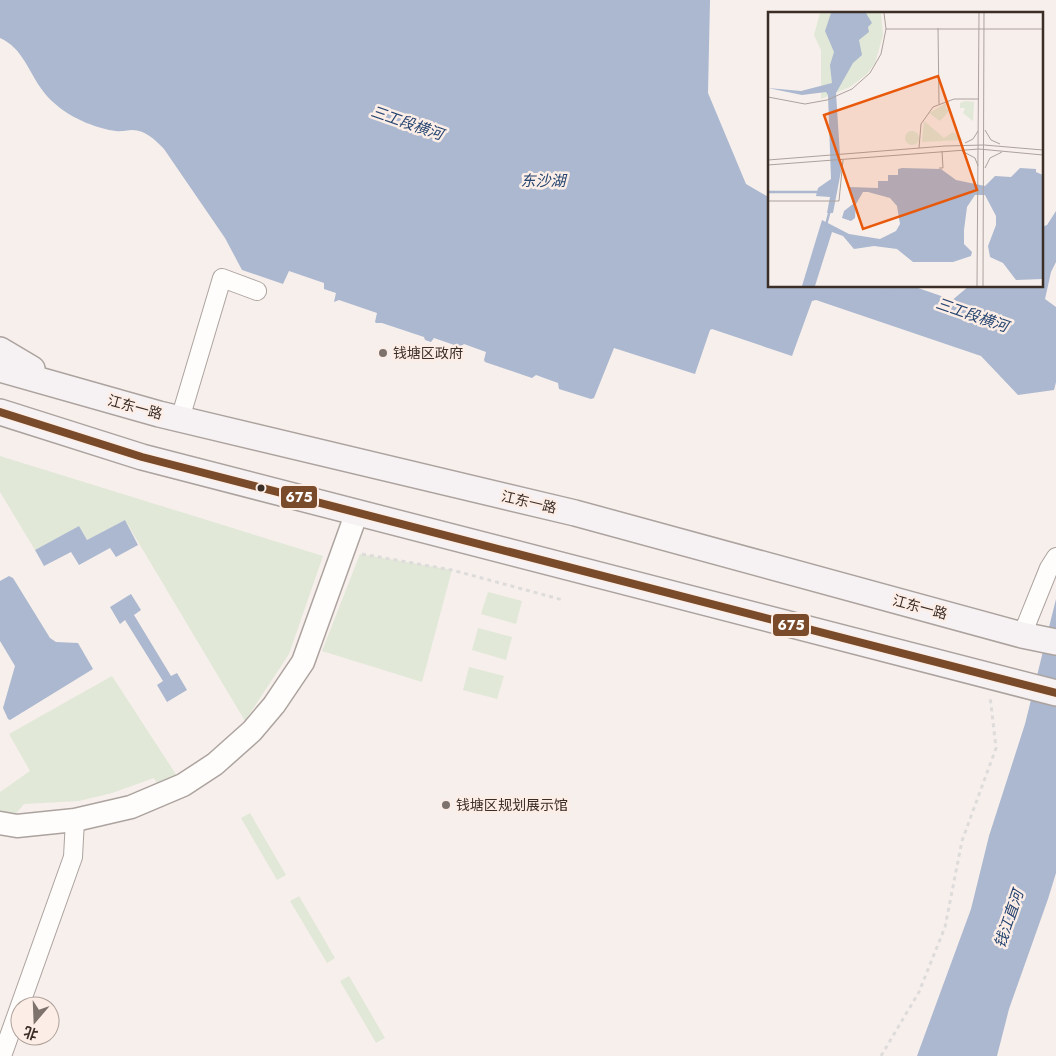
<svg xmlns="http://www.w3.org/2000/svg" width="1056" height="1056" viewBox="0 0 1056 1056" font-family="Jost,'Noto Sans SC',sans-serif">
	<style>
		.green { fill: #e1e8d7 }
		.water { fill: #abb8cf }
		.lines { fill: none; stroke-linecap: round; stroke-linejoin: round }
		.canal { stroke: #abb8cf; stroke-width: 16 }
		.minor-casing { stroke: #aca39e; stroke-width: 20 }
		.tertiary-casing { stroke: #aca39e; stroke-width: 25 }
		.secondary-casing { stroke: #aca39e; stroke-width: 28 }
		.path { stroke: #dedcdb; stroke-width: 3; stroke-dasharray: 4 4; stroke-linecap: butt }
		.minor { stroke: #fefdfc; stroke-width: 18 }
		.tertiary { stroke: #fefdfc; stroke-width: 22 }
		.secondary { stroke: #f6f2f4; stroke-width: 25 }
		.bus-1-casing { stroke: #fceee7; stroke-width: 11 }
		.bus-1 { stroke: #7a4b2a; stroke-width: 8 }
		.poi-dot { fill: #7d726c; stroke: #fceee7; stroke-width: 2 }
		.bus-dot { fill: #3b2e27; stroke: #fceee7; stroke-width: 2 }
		.labels { text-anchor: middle; stroke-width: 5; stroke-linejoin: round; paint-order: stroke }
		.poi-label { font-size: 14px; fill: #3b2e27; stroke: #fceee7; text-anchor: start }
		.street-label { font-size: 14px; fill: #3b2e27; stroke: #fceee7 }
		.water-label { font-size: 15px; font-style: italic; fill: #24436f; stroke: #fceee7 }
		.inset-river { fill: none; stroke: #abb8cf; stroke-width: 2.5 }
		.inset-road { fill: none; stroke: #aca29d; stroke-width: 1 }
		.view { fill: #e8590c; fill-opacity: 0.15; stroke: #e8590c; stroke-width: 2.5 }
		.inset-edge { fill: none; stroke: #3b2e27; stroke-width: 2.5 }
		.line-badge { stroke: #fceee7; stroke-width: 2 }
		.badge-label { font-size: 14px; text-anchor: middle; font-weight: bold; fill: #fff }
	</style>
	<rect width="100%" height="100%" fill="#f7efec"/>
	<path class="green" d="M 0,456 L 323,556 L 289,654 L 245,721 L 125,520 L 87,540 L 79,526 L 35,550 L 0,492 Z
		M 360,554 L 452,570 L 422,682 L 322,651 Z
		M 488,592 L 522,601 L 516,624 L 481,614 Z
		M 478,628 L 512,637 L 506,660 L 472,650 Z
		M 469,667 L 504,676 L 497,699 L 463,690 Z
		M 112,676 L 177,776 L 159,787 L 154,778 L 112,793 L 79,801 L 24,804 L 14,816 L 0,815 L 0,792 L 30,771 L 9,734 Z
		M 250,813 L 286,875 L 277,880 L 241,818 Z
		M 299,896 L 335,958 L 327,963 L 290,901 Z
		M 349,976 L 385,1038 L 376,1043 L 340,981 Z"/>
	<path class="water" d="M 0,0 L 710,0 L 708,93 L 746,184 L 770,198 L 770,286 L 892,286 L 907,294 L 950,302 L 969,286 L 1042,286 L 1042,227 L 1047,225 L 1056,211 L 1056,262 L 1051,272 L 1045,299 L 1056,307 L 1056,382 L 1054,390 L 1018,395 L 981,356 L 816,300 L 812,301 L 792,356 L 712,329 L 710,330 L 695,374 L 614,348 L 594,398 L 591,399 L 559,389 L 558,383 L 536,375 L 532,378 L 485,362 L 484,360 L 486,352 L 464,344 L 460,347 L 434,338 L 431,342 L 425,340 L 424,337 L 382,323 L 376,323 L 375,322 L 377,313 L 339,300 L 334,302 L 336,293 L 324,289 L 324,283 L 289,271 L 283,284 L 242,270 L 225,238 L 164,149 C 155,140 146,130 132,130 C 127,130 121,132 116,131 C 98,129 74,119 60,108 C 54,103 47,97 43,91 C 29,73 23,48 0,38 Z
		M 125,520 L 138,545 L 116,557 L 110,548 L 79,565 L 71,552 L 44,566 L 35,550 L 79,526 L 87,540 Z
		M 9,576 L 13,578 L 50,638 L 56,642 L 78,643 L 93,669 L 10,720 L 8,719 L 3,708 L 15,666 L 0,641 L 0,581 Z
		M 131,594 L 141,610 L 134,615 L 171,676 L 177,673 L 187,690 L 167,702 L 157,685 L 163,681 L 125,620 L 120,624 L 110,607 Z
		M 1056,599 L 1056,873 L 1048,899 L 1009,1009 L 997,1056 L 917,1056 L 971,909 L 989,836 L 1025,724 Z"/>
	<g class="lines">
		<path class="canal" d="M 888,286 L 940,304"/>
		<defs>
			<path id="minor" d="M 180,419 L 222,278 L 257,291
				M 1022,635 L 1049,568 L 1056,557
				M 2,1056 L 73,857 L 75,820"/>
			<path id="tertiary" d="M 0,823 L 17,826 L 75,820 L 131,807 L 183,785 L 215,764 L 252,731 L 274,705 L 303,662 L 357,512"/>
			<path id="secondary" d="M 0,350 L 32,369
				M 0,369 L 159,414 L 575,513 L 1022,635 L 1056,642
				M 0,412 L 142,457 L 1056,693"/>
		</defs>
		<use href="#minor" class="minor-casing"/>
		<use href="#tertiary" class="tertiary-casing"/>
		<use href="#secondary" class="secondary-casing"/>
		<path class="path" d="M 362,554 L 452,570 L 563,600
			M 881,1056 L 919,992 L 945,927 L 962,841 L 996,748 L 990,696"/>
		<use href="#minor" class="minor"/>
		<use href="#tertiary" class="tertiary"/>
		<use href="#secondary" class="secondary"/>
		<defs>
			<path id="bus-1" d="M 0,412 L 142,457 L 1056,693"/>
		</defs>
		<use href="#bus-1" class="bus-1-casing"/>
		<use href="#bus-1" class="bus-1"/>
	</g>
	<g class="poi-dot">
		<circle cx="383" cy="353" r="5"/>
		<circle cx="446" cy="805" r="5"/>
	</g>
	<circle class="bus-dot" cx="261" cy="488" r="4.5"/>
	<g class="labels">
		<g class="poi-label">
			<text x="393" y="358">钱塘区政府</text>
			<text x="456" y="810">钱塘区规划展示馆</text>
		</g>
		<g class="street-label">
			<text transform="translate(135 407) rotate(15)" y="5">江东一路</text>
			<text transform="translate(529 502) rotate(13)" y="5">江东一路</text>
			<text transform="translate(920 607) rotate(15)" y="5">江东一路</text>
		</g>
		<g class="water-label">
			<text transform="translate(407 123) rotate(19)" y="5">三工段横河</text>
			<text x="543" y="186">东沙湖</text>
			<text transform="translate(972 315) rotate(19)" y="5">三工段横河</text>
			<text transform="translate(1009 919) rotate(-71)" y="5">钱江直河</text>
		</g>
	</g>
	<g transform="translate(768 12)">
		<rect width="275" height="275" fill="#f7efec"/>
		<path d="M 52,1 L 113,1 L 115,23 L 107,51 L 99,62 L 82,75 L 53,87 L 53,38 L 46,23 ZM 182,89 L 177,95 L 181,99 L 172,109 L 161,101 ZM 197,89 L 206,90 L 205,109 L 195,101 L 197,96 L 192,96 L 192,91 ZM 156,109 L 176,126 L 185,120 L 195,128 L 154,130 ZM137 126a7 7 0 1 1 14 0a7 7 0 1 1-14 0Z" fill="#e1e8d7"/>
		<path d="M 63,1 L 98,1 L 104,11 L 100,15 L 101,20 L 91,28 L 94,43 L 85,51 L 68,81 L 73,159 L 65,201 L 59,201 L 62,185 L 48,184 L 50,176 L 63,167 L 60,83 L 58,80 L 34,83 L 0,76 L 33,79 L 64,71 L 62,53 L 66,40 L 57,19 ZM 252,156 L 268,157 L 268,160 L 275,163 L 275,267 L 248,268 L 235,251 L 222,245 L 220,234 L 228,213 L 228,204 L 217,183 L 207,183 L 199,195 L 196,218 L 196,232 L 204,240 L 203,244 L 185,250 L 145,250 L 129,237 L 106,234 L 86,237 L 75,224 L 64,220 L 47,274 L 34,274 L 54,208 L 81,222 L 112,227 L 128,219 L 132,212 L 129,194 L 122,186 L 100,180 L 95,180 L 88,192 L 87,206 L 83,209 L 74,206 L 76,199 L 85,192 L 81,175 L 110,176 L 110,169 L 120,169 L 120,163 L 130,163 L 130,157 L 134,156 L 173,157 L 188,168 L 217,174 L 227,164 L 243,165 Z" fill="#abb8cf"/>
		<path class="inset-river" d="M 0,180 L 51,180M 58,213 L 62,198"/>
		<path class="inset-road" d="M 170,16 L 171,92M 118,17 L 275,17M 0,85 L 37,92 L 59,88 L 84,77 L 102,61 L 113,42 L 118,17 L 116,1M 217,118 L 223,128 L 232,132M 197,131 L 205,127 L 210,119M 151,136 L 153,112 L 165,95 L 186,87 L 211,87M 194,139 L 207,146 L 210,154M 0,148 L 177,134 L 216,133 L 275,138M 0,153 L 211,137 L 275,143M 171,156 L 175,156 L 174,139M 217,156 L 222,146 L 234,140M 0,189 L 71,189 L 75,148M 209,274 L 211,1M 215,274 L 216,1"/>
		<path class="view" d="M 170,64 L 209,178 L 95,217 L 56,103 Z"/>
		<rect width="275" height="275" class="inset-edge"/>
	</g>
	<g class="line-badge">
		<rect x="280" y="485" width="38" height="24" rx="5" fill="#7a4b2a"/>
		<rect x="772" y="613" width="38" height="24" rx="5" fill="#7a4b2a"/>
	</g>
	<g class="badge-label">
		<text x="299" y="502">675</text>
		<text x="791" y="630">675</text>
	</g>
	<g transform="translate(35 1021) rotate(199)"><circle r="24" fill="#fceee7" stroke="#afa19a"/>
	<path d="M0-4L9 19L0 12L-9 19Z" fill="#7d726c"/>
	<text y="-8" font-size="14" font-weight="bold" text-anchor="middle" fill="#3b2e27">北</text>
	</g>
</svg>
